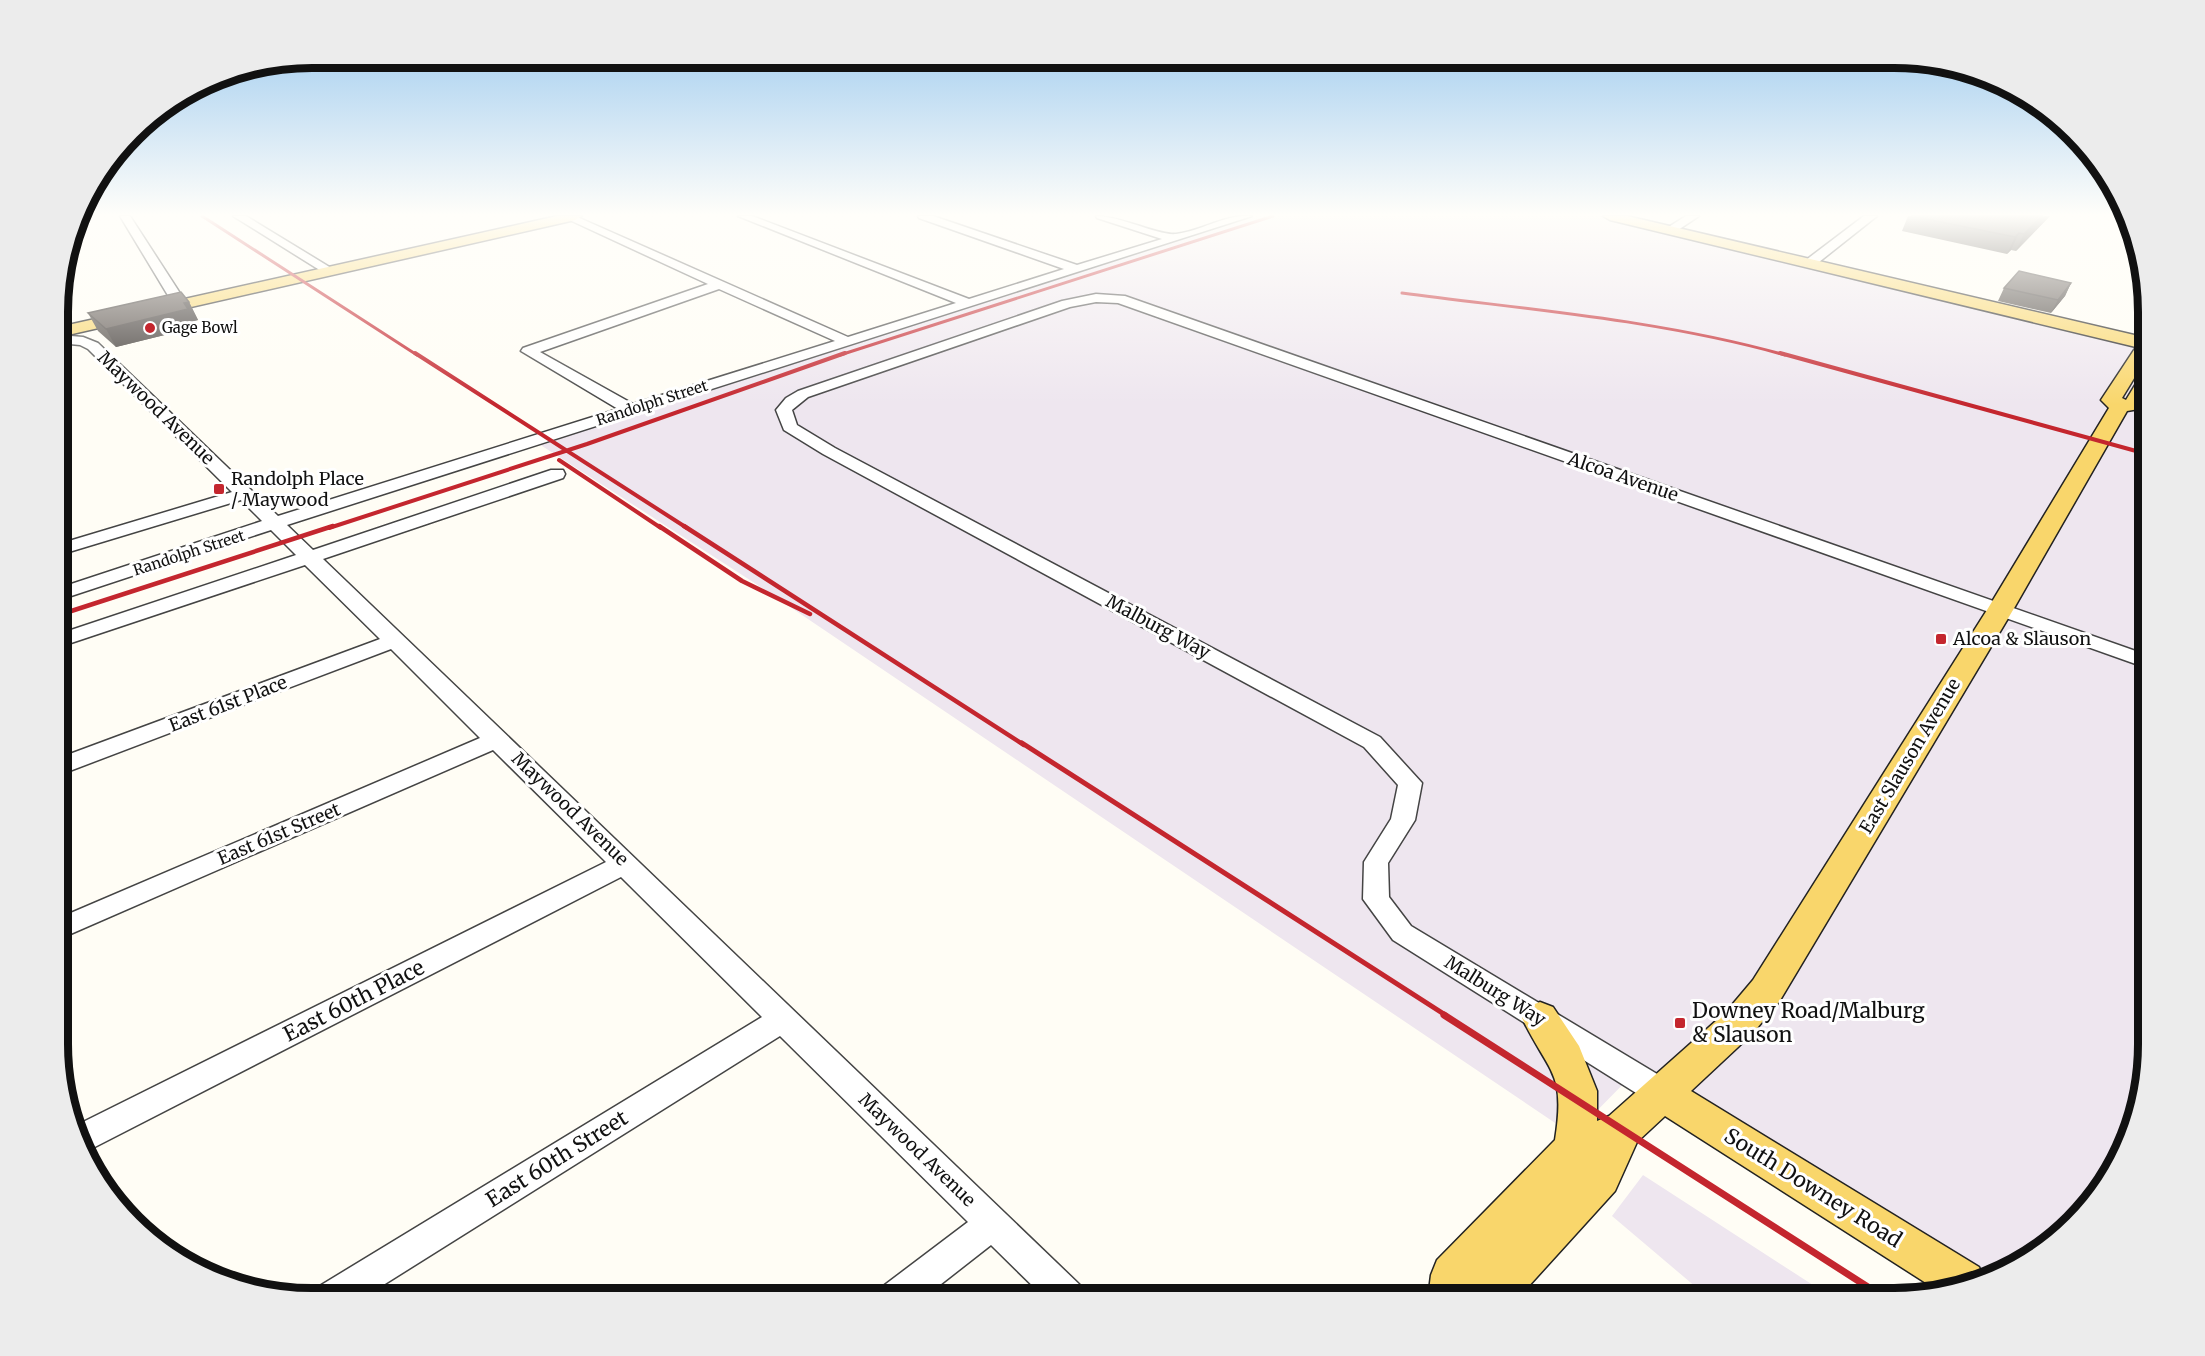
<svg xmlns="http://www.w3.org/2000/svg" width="2205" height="1356" viewBox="0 0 2205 1356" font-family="Merriweather,serif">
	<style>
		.industrial { fill: #eee6ef }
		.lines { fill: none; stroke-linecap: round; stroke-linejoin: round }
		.minor-casing { stroke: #444; stroke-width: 3 }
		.major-casing { stroke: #222; stroke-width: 3 }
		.minor { fill: #fff; fill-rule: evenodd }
		.major { fill: #f9d66b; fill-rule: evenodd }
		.rail-far4 { stroke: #c4262e; stroke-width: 3 }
		.rail-far3 { stroke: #c4262e; stroke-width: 4 }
		.rail-far2 { stroke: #c4262e; stroke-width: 4.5 }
		.rail-far1 { stroke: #c4262e; stroke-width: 5 }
		.rail { stroke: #c4262e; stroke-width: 7 }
		.wall { fill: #4d4742 }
		.shaded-wall { fill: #3f3936 }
		.building { fill: #5a524d; stroke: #3f3936; stroke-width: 1.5 }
		.poi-dot { fill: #c4262e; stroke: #fff; stroke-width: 2 }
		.labels { text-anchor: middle; stroke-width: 6; stroke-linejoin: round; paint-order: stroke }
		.far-poi-label { font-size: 15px; fill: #111; stroke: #fff; text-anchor: start }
		.far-street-label { font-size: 15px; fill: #111; stroke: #fff }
		.street-label { font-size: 18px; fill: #111; stroke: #fff }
		.poi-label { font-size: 18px; fill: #111; stroke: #fff; text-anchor: start }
		.near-street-label { font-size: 21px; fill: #111; stroke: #fff }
		.near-poi-label { font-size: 21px; fill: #111; stroke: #fff; text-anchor: start }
		.rim { fill: none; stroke: #111; stroke-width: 8 }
	</style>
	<rect width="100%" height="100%" fill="#fffdf5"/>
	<path class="industrial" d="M 1257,216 L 1611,216 L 2147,345 L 2147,1061 L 2135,1126 L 2105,1186 L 2021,1265 L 1981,1277 L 1642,1065 L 1573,1135 L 753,582 L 539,444 Z
		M 1643,1175 L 1833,1298 L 1710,1299 L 1612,1216 Z"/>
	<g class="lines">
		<defs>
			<path id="minor" d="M 120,216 L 130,216 L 187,304 L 185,307 L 175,307 Z
				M 233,216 L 246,216 L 336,271 L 330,275 L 326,274 Z
				M 561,216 L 575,216 L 848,337 L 956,303 L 738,216 L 752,216 L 969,299 L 1064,269 L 919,218 L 918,216 L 933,216 L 1077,265 L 1162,239 L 1097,218 L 1096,216 C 1121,216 1159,236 1176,234 C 1202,231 1225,214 1252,216 L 287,525 L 313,550 L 551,470 L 563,470 L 565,474 L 563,478 L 323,559 L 1082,1287 L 1087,1299 L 1046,1299 L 991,1245 L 922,1299 L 877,1299 L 882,1287 L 968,1222 L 780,1036 L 361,1299 L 313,1299 L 318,1287 L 762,1017 L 621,877 L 87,1151 L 77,1125 L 606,862 L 493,750 L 59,939 L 59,918 L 480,738 L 391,649 L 59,775 L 59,758 L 380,639 L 305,565 L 59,647 L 59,634 L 296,555 L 271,530 L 59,600 L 59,588 L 262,521 L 241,500 L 59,555 L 59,544 L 232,492 L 88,349 L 80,345 L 59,343 L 59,335 L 83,337 L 98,343 L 278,516 L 618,409 L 521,351 L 523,348 L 708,284 ZM 719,289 L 835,341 L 633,404 L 540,352 Z
				M 1686,216 L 1699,216 L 1675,232 L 1667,232 L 1667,228 Z
				M 1864,216 L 1877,216 L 1814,266 L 1806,266 L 1806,260 Z
				M 1096,294 L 1125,296 L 2147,655 L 2147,668 L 1118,303 L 1096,302 L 1070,307 L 808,397 L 792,410 L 797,425 L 835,448 L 1380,737 L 1422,783 L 1415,820 L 1388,863 L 1389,897 L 1411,926 L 1672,1083 L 1677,1093 L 1672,1103 L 1662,1106 L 1652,1103 L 1393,940 L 1363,899 L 1364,862 L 1391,819 L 1398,785 L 1364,747 L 823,454 L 784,430 L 776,410 L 786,398 L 798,391 L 1062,301 Z"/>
			<path id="major" d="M 557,216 L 582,216 L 575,220 L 59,337 L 59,327 Z
				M 1603,216 L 1627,216 L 2147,338 L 2147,357 L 2122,398 L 2126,400 L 2140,377 L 2147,375 L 2147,396 L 2139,409 L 2127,411 L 2013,610 L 1779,1002 L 1752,1034 L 1691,1091 L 1979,1267 L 1983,1276 L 1937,1290 L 1665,1116 L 1637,1142 L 1615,1191 L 1517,1299 L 1428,1299 L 1431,1275 L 1437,1260 L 1555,1140 C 1566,1071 1549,1074 1522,1018 L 1527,1007 L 1540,1002 L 1553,1007 L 1579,1046 L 1597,1091 L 1597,1121 L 1609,1116 L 1726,1012 L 1753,980 L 1987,610 L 2109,408 L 2101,400 L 2136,347 L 1610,220 Z"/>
		</defs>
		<use href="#minor" class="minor-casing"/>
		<use href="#major" class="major-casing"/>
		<use href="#minor" class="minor"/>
		<use href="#major" class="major"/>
		<path class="rail-far4" d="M 202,216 L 417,355
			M 1402,293 C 1530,310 1661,320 1785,355
			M 840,355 L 1273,216"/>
		<path class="rail-far3" d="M 415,353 L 687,528
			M 1780,353 L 2147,454
			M 559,460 L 661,528
			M 329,528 L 587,444 L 845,353"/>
		<path class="rail-far2" d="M 659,526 L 742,581 L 810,614
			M 684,526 L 1024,745
			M 59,615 L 333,526"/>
		<path class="rail-far1" d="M 1022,743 L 1447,1016"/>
		<path class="rail" d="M 1444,1015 L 1885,1298"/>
	</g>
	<path class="wall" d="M 1908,216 L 2050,216 L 2016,251 L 2011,250 L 2007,254 L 1902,231 Z
		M 2071,283 L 2065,296 L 2051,313 L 1998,301 L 2004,288 Z
		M 189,302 L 198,320 L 194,321 L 197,327 L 116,347 L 98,331 L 88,313 Z"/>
	<path class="shaded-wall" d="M 2042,216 L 2050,216 L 2016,251 L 2024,234 Z
		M 2019,233 L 2011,250 L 2007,254 L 2015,237 Z
		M 2071,283 L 2065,296 L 2051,313 L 2058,300 Z
		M 189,302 L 198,320 L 194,321 L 197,327 L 116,347 L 106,329 Z"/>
	<path class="building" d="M 1911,216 L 2042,216 L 2024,234 L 2019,233 L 2015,237 Z
		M 2019,271 L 2071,283 L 2058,300 L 2004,288 Z
		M 181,292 L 189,302 L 184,303 L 188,309 L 106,329 L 88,313 Z"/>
	<linearGradient id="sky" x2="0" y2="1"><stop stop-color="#95c6ee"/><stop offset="0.53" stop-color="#fffefa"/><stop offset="1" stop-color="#fffefa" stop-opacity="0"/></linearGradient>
	<rect width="2205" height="405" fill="url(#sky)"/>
	<g class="poi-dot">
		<circle cx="150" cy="328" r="6"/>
		<rect x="213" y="483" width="12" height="12" rx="3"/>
		<rect x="1935" y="633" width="12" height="12" rx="3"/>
		<rect x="1674" y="1017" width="12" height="12" rx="3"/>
	</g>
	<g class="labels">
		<g class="far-poi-label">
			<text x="162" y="333">Gage Bowl</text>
		</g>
		<g class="far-street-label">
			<text transform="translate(652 403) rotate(-18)" y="5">Randolph Street</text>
			<text transform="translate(189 553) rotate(-18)" y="5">Randolph Street</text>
		</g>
		<g class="street-label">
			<text transform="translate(156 408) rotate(44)" y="6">Maywood Avenue</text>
			<text transform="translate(1623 477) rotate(19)" y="6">Alcoa Avenue</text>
			<text transform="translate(1158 627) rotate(28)" y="6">Malburg Way</text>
			<text transform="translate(228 704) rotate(-21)" y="6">East 61st Place</text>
			<text transform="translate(1910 756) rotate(-59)" y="6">East Slauson Avenue</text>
			<text transform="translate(570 809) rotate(44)" y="6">Maywood Avenue</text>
			<text transform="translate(279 834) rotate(-23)" y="6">East 61st Street</text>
			<text transform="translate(1495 991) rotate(32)" y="6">Malburg Way</text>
			<text transform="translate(917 1150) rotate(44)" y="6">Maywood Avenue</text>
		</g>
		<g class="poi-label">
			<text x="231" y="485">Randolph Place<tspan x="231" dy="21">/ Maywood</tspan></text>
			<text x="1953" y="645">Alcoa &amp; Slauson</text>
		</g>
		<g class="near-street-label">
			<text transform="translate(354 1001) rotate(-27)" y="7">East 60th Place</text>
			<text transform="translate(557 1159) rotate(-32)" y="7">East 60th Street</text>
			<text transform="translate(1813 1188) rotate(32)" y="7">South Downey Road</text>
		</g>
		<g class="near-poi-label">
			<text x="1692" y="1018">Downey Road/Malburg<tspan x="1692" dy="24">&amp; Slauson</tspan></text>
		</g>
	</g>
	<path d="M0 0H2205V1356H0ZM312 68H1894A244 244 0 0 1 2138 312V1044A244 244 0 0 1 1894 1288H312A244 244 0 0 1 68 1044V312A244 244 0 0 1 312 68Z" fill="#ececec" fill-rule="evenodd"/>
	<path class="rim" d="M312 68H1894A244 244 0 0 1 2138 312V1044A244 244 0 0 1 1894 1288H312A244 244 0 0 1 68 1044V312A244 244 0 0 1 312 68Z"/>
</svg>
